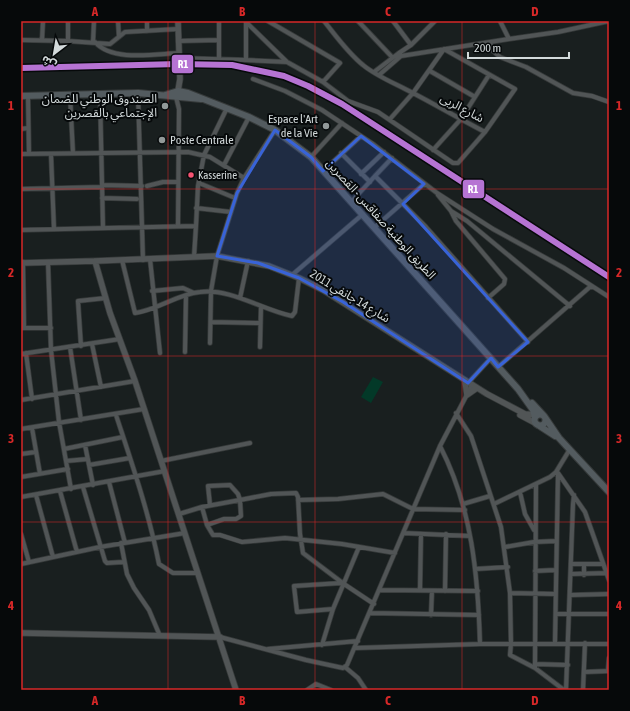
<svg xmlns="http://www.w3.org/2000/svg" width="630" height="711" viewBox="0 0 630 711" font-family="'Asap Condensed','Noto Sans Arabic',sans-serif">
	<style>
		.green { fill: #033928 }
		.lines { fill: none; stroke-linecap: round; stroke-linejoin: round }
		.street-casing { stroke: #363a3a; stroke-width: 5.5 }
		.secondary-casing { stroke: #363a3a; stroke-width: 7 }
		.primary-casing { stroke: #363a3a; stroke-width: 8 }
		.street { stroke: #515556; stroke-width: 4 }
		.secondary { stroke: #515556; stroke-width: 5.5 }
		.primary { stroke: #535b5f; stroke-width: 6 }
		.rail-1-casing { stroke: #06090a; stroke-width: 9 }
		.rail-1 { stroke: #b673d3; stroke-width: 6 }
		.marked { fill: #3863d8; fill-opacity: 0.2; stroke: #3863d8; stroke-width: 3; stroke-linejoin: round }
		.grid { fill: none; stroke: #d62828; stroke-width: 1; stroke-opacity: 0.55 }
		.poi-dot { fill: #929999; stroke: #06090a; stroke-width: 1.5 }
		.bus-dot { fill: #f65372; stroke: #06090a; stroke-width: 1.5 }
		.labels { text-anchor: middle; stroke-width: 4; stroke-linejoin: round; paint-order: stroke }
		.bus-label { font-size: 11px; fill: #d3dadb; stroke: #06090a; text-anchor: start }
		.poi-label { font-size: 12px; fill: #d3dadb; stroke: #06090a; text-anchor: end }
		.street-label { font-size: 12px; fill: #d3dadb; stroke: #06090a }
		.line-badge { stroke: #06090a; stroke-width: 1.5 }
		.badge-label { font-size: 11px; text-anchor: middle; font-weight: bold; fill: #fff }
		.neatline { fill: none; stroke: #d62828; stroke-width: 1.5 }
		.grid-label { font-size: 13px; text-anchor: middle; font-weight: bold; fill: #d62828 }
	</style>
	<rect width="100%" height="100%" fill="#191f1f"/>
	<path class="green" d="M 373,377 L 383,382 L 371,403 L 361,397 Z"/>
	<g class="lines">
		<defs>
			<path id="street" d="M 118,21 L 119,37
				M 147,21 L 147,31
				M 219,21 L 219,59
				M 246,21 L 246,60 L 287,62
				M 324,21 C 336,36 348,53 363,65 C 376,76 396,84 411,92 C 436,105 460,119 485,132 L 515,89 L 444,49 L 413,93 L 390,119
				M 358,21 L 392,57
				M 393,21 L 411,45
				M 500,21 L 509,39 L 558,32 L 609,21
				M 246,22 L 287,62 L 323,82 L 340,63 L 268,21
				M 21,40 L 68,41 L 110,44 L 125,32 L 178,29
				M 42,40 L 43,21
				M 68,41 L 68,21
				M 178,41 L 219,40
				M 93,42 L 94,21
				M 95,42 C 112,62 155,54 179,53
				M 490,42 L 493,51 L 500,57 L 526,67 L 573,93 L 592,96 L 609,102
				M 401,56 L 509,39
				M 178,58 L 246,60
				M 430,71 L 475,97
				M 374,72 L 399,53
				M 379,75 L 401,56 L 399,53 L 411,45 L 435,21
				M 253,79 L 285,91 L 322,110 L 373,144 L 437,193 L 493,229 L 564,268 L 609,297
				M 323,82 L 348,101 L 378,112 L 453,163 L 458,163 L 485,132
				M 138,93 L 143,260
				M 100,94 L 103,228
				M 70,95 L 73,153
				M 28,96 L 29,154
				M 176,97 L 179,109 L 178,225
				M 21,129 L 28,128
				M 433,150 L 461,119 L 489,75
				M 341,153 L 370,182
				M 21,154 L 188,152 L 210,157 L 244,178
				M 51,154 L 54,229
				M 311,157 L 342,123
				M 224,165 L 249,117
				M 323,171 L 361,136
				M 361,174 L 384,152
				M 375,176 L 392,158
				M 199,183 L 235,198
				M 102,185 L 142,186
				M 147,186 L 163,182 L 177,182
				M 21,189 L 102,187
				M 438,195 L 451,211 L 467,221 L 570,306
				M 102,198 L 137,199
				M 352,201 L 375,176 L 426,227 L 528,342
				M 196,208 L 231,212
				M 451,211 L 456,221 L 505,279 L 504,284 L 488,298
				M 196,226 L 198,186 L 204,155 L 227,108
				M 375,227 L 424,184
				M 21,230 L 196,226 L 194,257
				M 150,259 L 160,353
				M 122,260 L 135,313 C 158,310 177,294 200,292 C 231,288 262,310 292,316 L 295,312 L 299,278
				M 23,262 L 24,328
				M 48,262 L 51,350 L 59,422 L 71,489
				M 292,275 L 363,214
				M 152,291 L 183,288 L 194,293
				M 240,298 L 248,261
				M 211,322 L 260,323
				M 21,328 L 51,328
				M 210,343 L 211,291 L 217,256 L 237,193 L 244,178 L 275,130
				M 92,344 L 101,387
				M 81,346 L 78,301 L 106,298
				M 70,347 L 81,420
				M 260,347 L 261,306
				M 185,352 L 186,295
				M 26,353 L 32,399
				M 21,354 L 120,339
				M 498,367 L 591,286
				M 468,383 L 491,358
				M 21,400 L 135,381
				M 456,413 L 471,436 L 501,527 L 510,593 L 511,644 L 510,655 L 535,668 L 564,690
				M 116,415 C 132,464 149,513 159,564 L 173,573 L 198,573
				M 32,428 L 40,474
				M 21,429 L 144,409
				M 85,445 L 93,485
				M 440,446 C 472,508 478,575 480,644 L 609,644
				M 64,449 L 123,437
				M 21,454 L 36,452
				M 66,461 L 88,459
				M 161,461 L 250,443
				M 89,465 L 130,458
				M 558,473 L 585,512 L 609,580
				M 21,477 L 68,469
				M 109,482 L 125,543
				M 83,487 L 105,561 L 107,563 L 123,562
				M 60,491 L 77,552
				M 520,492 L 525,514 L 534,530
				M 36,495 L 53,557
				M 21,497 L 165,471
				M 298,500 L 338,499 L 383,494 L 413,509 L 465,510
				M 463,504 L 490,496
				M 494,504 L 550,477 L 556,472 L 570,449
				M 210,505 L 208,486 L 230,485 L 238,494 L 240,500 L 271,494 L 296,493 L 298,497 L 300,534 L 303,553 L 344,584 L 374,604
				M 179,514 L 202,507 L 207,525 L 224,519 L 236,519 L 241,516 L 240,500 L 202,507
				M 207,525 L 213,535 L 220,535 L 242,542 L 285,538 L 342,544 L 395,553
				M 403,533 L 470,536
				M 21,534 L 29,562
				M 121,543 L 127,574 L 134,588 L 149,610 L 160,636
				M 505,547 L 534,542 L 556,541
				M 21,564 L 100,547 L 185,533
				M 571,564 L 603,564
				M 475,569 L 508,567
				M 535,571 L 555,570
				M 571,574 L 608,573
				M 584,575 L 584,564
				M 380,590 L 478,591
				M 420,590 L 421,534
				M 445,591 L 446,534
				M 510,593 L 555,594
				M 571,595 L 609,594
				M 333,609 L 297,612 L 294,586 L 341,583
				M 370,613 L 479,615
				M 556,614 L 609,614
				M 431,615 L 432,591
				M 220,637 L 306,660 L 343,668 L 347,665 L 440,446 L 472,385
				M 555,643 L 558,474
				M 322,645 L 333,609 L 359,547
				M 355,648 L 480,644
				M 268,649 L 358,641
				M 535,664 L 568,665
				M 345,667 L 358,678 L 366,690
				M 535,668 L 536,485
				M 608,671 L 609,658
				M 584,672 L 609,671
				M 307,690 L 316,684 L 331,690
				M 566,690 L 573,504 L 574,495
				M 583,690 L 585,643"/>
			<path id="secondary" d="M 178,21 L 180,79 L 178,91
				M 95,261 L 110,313 L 135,381 L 236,690
				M 21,263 L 95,261 L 217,256 L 269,266 L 299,278 L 323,290 L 487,394 L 525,414 L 537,415
				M 465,381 L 467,395 L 477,388
				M 520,415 L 537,424
				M 21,633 L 220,637"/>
			<path id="primary" d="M 165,95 L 178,91 L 188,93 L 249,117 L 275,130 L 311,157 L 518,389 L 533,410 L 535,417
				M 21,96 L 138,93 L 201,99
				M 532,403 L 544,416 L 559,438 L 609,492
				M534.5 420a5.5 5.5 0 1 1 11 0a5.5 5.5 0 1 1-11 0Z
				M 538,425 L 555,436"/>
		</defs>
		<use href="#street" class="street-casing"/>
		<use href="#secondary" class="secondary-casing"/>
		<use href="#primary" class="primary-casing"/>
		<use href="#street" class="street"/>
		<use href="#secondary" class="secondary"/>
		<use href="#primary" class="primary"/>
		<defs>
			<path id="rail-1" d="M 21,68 L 178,64 L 232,65 L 284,76 L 308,86 L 342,104 L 609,277"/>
		</defs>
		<use href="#rail-1" class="rail-1-casing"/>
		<use href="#rail-1" class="rail-1"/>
	</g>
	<path class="marked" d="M 275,130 L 311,157 L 323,171 L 361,136 L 424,184 L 403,204 L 528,342 L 498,367 L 491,358 L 468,383 L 343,302 L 299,278 L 258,263 L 217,256 L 237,193 Z"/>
	<path class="grid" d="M 168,21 L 168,690M 315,21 L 315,690M 462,21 L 462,690M 21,189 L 609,189M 21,356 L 609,356M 21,522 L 609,522"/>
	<g class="poi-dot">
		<circle cx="165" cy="106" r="4"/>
		<circle cx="326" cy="126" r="4"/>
		<circle cx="162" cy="140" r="4"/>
	</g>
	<circle class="bus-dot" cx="191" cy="175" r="3.5"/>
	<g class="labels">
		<g class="bus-label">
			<text x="198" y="179">Kasserine</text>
		</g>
		<g class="poi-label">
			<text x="157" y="103">الصندوق الوطني للضمان<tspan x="157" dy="14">الإجتماعي بالقصرين</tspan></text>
			<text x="318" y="123">Espace l'Art<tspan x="318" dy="14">de la Vie</tspan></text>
			<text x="170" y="144" text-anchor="start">Poste Centrale</text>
		</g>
		<g class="street-label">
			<text transform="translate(462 108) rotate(28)" y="4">شارع الربى</text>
			<text transform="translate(381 219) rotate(48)" y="4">الطريق الوطنية صفاقس - القصرين</text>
			<text transform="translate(350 296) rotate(31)" y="4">شارع 14 جانفي 2011</text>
		</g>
	</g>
	<g class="line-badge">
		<rect x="171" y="54" width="23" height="20" rx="4" fill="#b673d3"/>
		<rect x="462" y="179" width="23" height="20" rx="4" fill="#b673d3"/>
	</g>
	<g class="badge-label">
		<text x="183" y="68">R1</text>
		<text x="473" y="193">R1</text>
	</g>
	<rect width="630" height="711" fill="none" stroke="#06090a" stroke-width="44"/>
	<g transform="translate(54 54) rotate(211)" stroke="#06090a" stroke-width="3" paint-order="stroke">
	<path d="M0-3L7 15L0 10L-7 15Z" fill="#d3dadb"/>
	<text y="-6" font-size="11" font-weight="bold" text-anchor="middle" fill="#d3dadb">ش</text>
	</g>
	<path d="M468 52v6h101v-6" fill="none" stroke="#d3dadb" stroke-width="2"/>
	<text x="474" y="52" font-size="12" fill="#d3dadb" stroke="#06090a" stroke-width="3" paint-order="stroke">200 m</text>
	<rect x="22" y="22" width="586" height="667" class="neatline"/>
	<g class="grid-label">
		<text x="95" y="16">A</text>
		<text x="242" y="16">B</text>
		<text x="388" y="16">C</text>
		<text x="535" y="16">D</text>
		<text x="11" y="110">1</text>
		<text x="619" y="110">1</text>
		<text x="11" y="277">2</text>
		<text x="619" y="277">2</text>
		<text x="11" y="443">3</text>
		<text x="619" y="443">3</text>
		<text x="11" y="610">4</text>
		<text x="619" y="610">4</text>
		<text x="95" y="705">A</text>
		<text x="242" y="705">B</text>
		<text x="388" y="705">C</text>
		<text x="535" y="705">D</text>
	</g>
</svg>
